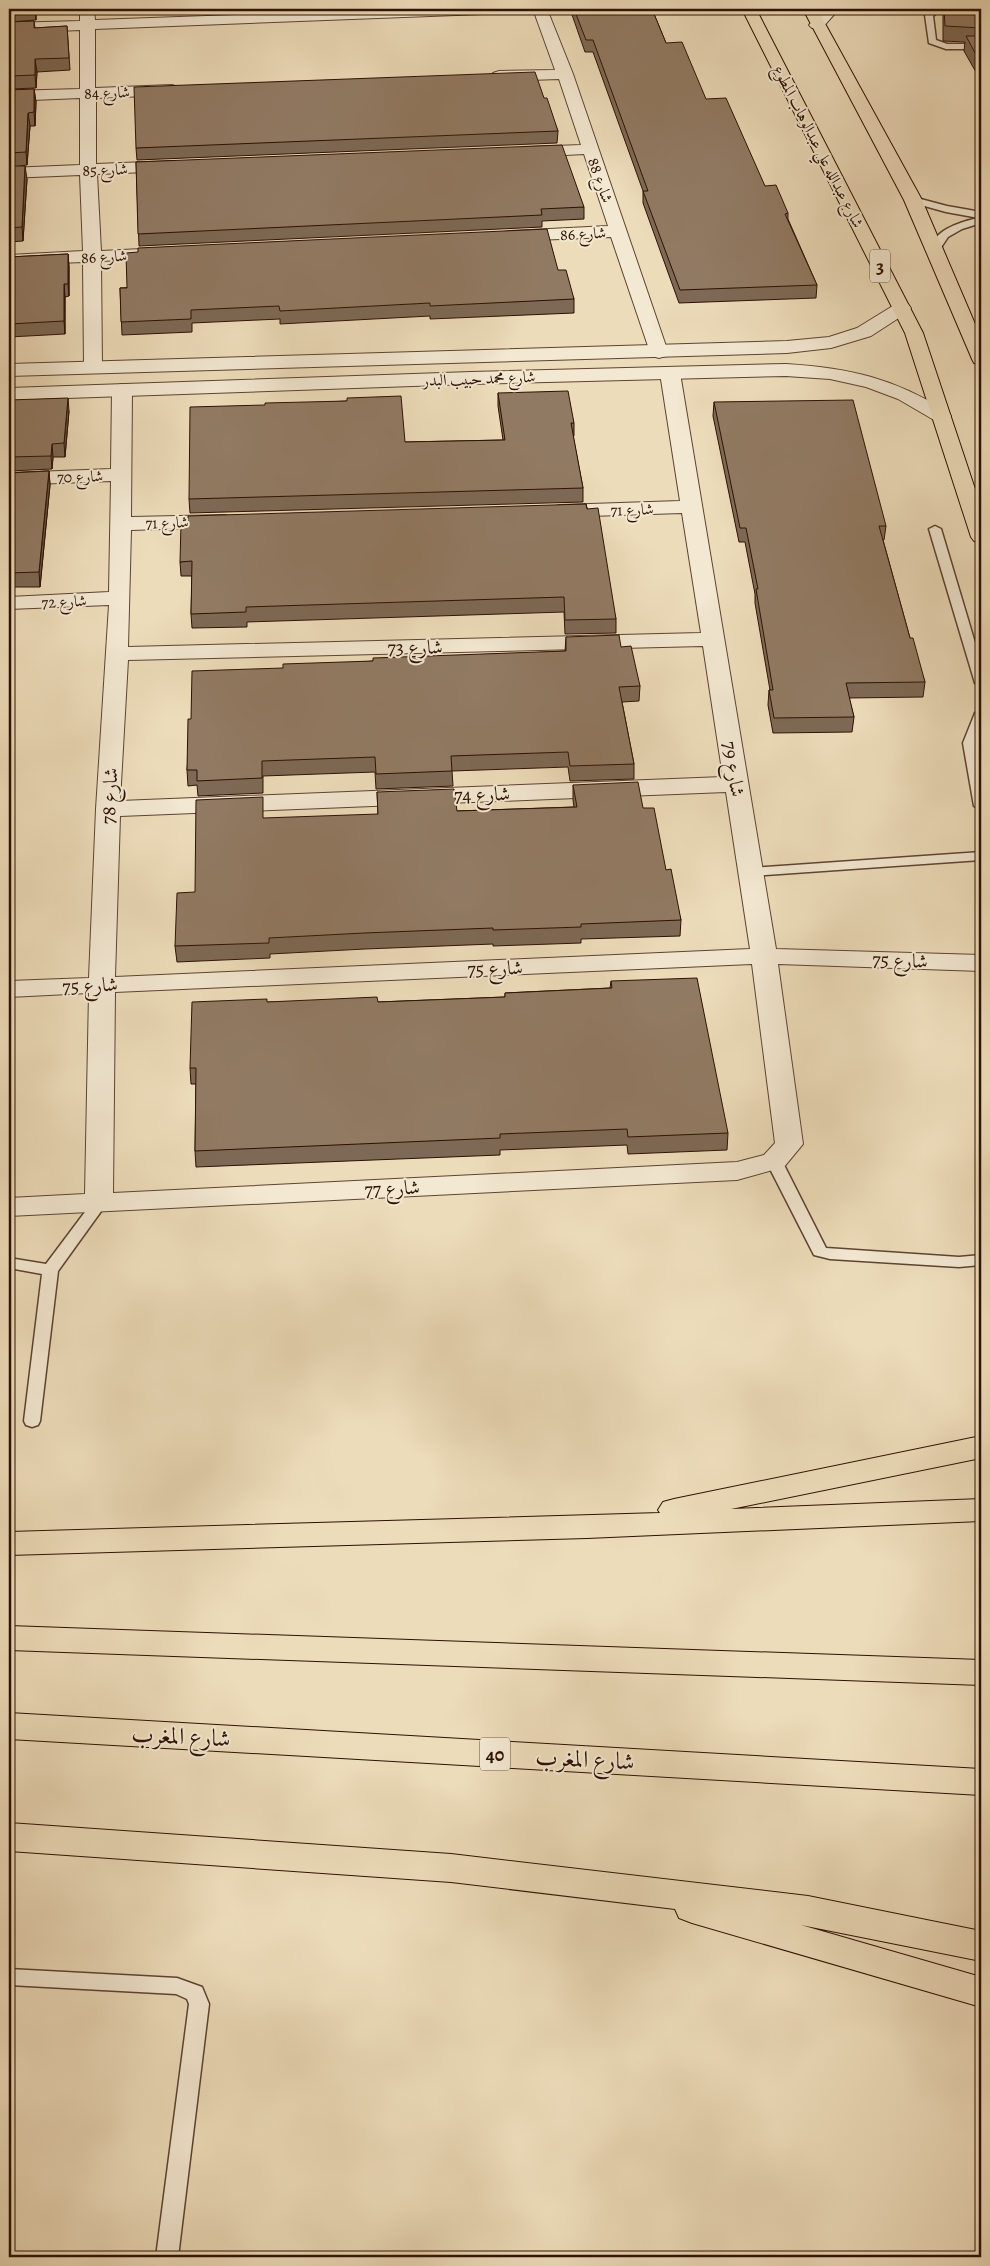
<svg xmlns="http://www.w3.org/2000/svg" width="990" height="2266" viewBox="0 0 990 2266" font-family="Alegreya,Amiri,serif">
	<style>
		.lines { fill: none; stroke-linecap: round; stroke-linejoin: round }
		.service-casing { stroke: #5d4332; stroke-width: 3 }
		.minor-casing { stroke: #5d4332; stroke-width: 2 }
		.tertiary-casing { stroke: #5d4332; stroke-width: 2 }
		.primary-casing { stroke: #2d1004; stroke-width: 2 }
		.motorway-casing { stroke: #2d1004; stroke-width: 2 }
		.service { fill: #f3e8d2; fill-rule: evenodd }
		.minor { fill: #f3e8d2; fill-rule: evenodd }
		.tertiary { fill: #f3e8d2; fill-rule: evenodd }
		.primary { fill: #eddcba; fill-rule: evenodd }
		.motorway { fill: #eddcba; fill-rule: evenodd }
		.wall { fill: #7d6955; stroke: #2d1004 }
		.shaded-wall { fill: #665545; stroke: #2d1004 }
		.building { fill: #917a63; stroke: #2d1004 }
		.labels { text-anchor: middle; stroke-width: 4; stroke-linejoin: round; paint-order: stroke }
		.far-street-label { font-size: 16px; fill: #2d1004; stroke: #f3e8d2 }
		.shield { fill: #f3e8d2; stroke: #685142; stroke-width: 1 }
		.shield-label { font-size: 19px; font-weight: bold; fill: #2d1004 }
		.street-label { font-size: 20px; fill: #2d1004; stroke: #f3e8d2 }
		.near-street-label { font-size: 24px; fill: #2d1004; stroke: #f3e8d2 }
	</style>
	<rect width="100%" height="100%" fill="#eddcba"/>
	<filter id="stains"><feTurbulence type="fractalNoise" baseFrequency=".004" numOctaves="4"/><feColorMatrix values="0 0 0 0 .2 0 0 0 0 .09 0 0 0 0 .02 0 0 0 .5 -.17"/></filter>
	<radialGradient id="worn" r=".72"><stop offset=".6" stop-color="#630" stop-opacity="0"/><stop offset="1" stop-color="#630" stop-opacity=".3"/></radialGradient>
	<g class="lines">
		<defs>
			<path id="service" d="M 932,9 L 941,9 L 933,16 L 936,40 L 947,44 L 981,44 L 981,49 L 946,49 L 929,43 L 925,15 Z
				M 913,197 L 947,206 L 981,212 L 981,223 L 962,229 L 948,237 L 942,246 L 939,256 L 933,256 C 924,232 963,221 979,218 L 946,212 L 910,202 L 908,200 Z
				M 935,526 L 941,529 L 981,663 L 981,687 L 975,683 L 929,529 Z
				M 981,709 L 981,728 L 975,743 L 981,774 L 981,810 L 974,806 L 963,743 L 975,713 Z
				M 981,852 L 981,860 L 750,876 L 743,872 L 750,868 Z
				M 774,1156 L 779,1158 L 782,1161 L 826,1248 L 959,1257 L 981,1255 L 981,1265 L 959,1267 L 830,1259 L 814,1255 L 766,1161 L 769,1158 Z
				M 99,1198 L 104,1200 L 107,1203 L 58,1271 L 40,1421 L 38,1425 L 32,1427 L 26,1425 L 24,1421 L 42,1274 L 9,1268 L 9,1258 L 46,1264 L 94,1200 Z
				M 9,1969 L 177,1978 L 202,1987 L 209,2004 L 178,2257 L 156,2257 L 189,2004 L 187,1999 L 176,1994 L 9,1985 Z"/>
			<path id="minor" d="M 80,9 L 94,9 L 95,20 L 397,9 L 516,9 L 514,12 L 509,13 L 95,29 L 95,88 L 172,85 L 178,87 L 180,90 L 178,93 L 172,95 L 96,98 L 96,164 L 172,161 L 178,162 L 180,166 L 178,170 L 172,171 L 97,174 L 101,251 L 163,248 L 169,249 L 172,253 L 169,257 L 163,258 L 101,261 L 102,367 L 100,371 L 93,373 L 86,371 L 84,367 L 83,262 L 9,265 L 9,255 L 83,251 L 80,175 L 9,178 L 9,168 L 80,165 L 80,98 L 9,101 L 9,91 L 80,89 L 80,30 L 9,33 L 9,23 L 80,21 Z
				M 533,9 L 547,9 L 573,74 L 668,352 L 666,356 L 659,358 L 652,356 L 650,352 L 611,237 L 510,241 L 504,240 L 501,236 L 504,232 L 510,231 L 608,226 L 584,154 L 528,157 L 522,156 L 520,152 L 522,148 L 528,147 L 581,145 L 559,79 L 499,81 L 493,79 L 491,76 L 493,73 L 499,71 L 555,70 Z
				M 670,367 L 677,369 L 680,373 L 776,949 L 981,955 L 981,971 L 778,964 L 803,1144 L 784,1167 L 737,1180 L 9,1216 L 9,1198 L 85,1194 L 89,993 L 9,997 L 9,981 L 89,978 L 96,809 L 109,605 L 9,609 L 9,597 L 109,592 L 111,481 L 9,485 L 9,473 L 111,469 L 112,390 L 115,386 L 122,384 L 129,386 L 132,390 L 131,517 L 225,515 L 232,517 L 235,521 L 232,525 L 225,527 L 131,530 L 128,647 L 701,633 L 682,513 L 560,517 L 553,515 L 550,511 L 553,507 L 560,505 L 680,501 L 660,373 L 663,369 ZM 703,646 L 723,777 L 120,801 L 128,660 ZM 726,792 L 750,949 L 115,977 L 120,816 ZM 752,964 L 775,1143 L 764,1155 L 737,1162 L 113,1193 L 115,992 Z"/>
			<path id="tertiary" d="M 824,9 L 839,9 L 822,28 L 812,28 L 809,25 Z
				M 902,303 L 908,304 L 911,308 L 908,312 L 871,336 L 831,348 L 787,353 L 9,376 L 9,364 L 787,341 L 829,337 L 857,328 L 896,304 Z
				M 786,364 C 850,368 893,378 948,412 L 951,416 L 948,420 L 941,422 L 934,420 L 898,399 L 866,387 L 830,379 L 786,376 L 471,384 L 9,400 L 9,388 L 471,372 Z"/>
			<path id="primary" d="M 742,9 L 756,9 L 923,333 L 981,507 L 981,543 L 974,541 L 971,537 L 905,333 Z
				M 803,9 L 817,9 L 922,200 L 981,338 L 981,365 L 974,363 L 972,359 L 904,200 Z"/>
			<path id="motorway" d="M 981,1436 L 981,1458 L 731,1509 L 981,1499 L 981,1521 L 587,1538 L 9,1555 L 9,1532 L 660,1513 L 658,1510 L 663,1502 L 674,1499 Z
				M 9,1626 L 981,1660 L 981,1685 L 9,1650 Z
				M 9,1713 L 981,1769 L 981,1795 L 9,1739 Z
				M 9,1823 L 451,1854 L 808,1896 L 981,1931 L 981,1961 L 801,1925 L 981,1977 L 981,2007 L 692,1923 L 679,1918 L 675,1909 L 451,1882 L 9,1851 Z"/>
		</defs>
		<use href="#service" class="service-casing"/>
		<use href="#minor" class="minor-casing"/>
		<use href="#tertiary" class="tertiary-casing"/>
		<use href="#primary" class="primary-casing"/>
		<use href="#motorway" class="motorway-casing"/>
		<use href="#service" class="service"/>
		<use href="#minor" class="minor"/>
		<use href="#tertiary" class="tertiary"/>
		<use href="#primary" class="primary"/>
		<use href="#motorway" class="motorway"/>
	</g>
	<path class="wall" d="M 9,9 L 36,9 L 36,20 L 9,22 Z
		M 570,9 L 652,9 L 666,43 L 765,186 L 788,213 L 788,219 L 817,285 L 816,298 L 679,303 L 643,203 L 643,191 L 593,52 L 585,52 Z
		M 943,9 L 981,9 L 981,81 L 964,51 L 965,42 L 943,41 Z
		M 34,21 L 35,28 L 67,26 L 70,70 L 37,72 L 36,88 L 9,89 L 9,22 Z
		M 34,89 L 36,102 L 35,126 L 30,126 L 27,165 L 20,166 L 27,179 L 23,241 L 9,242 L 9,90 Z
		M 544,98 L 558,131 L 557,143 L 137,160 L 136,148 Z
		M 136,162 L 584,207 L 584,219 L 542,221 L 542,227 L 139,246 Z
		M 68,254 L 69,267 L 69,296 L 65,297 L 65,334 L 9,337 L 9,257 Z
		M 558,270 L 574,299 L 574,313 L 430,319 L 430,316 L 280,324 L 280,319 L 192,323 L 192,332 L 122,335 L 120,288 Z
		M 498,393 L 574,423 L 574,436 L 573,436 L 583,488 L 583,502 L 190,513 L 189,499 L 265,405 L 347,401 L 405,442 L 503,440 L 498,406 Z
		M 9,400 L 69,411 L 65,457 L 53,457 L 52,469 L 9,471 Z
		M 714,402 L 886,526 L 884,540 L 883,540 L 910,638 L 925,682 L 923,697 L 849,698 L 854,717 L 852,732 L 773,733 L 768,705 L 769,690 L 770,690 L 755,603 L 755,594 L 745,542 L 739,542 L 713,416 Z
		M 49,471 L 50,485 L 40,587 L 9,587 L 9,473 Z
		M 586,504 L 616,619 L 616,633 L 565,634 L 564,612 L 247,622 L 247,627 L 192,628 L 191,614 L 192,576 L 181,576 L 180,562 Z
		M 566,637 L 621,647 L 640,686 L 639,701 L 622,702 L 634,764 L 634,779 L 570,781 L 568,767 L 452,771 L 453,786 L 376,789 L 375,772 L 263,776 L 263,793 L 198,796 L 197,785 L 188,786 L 187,770 L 191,719 L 283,668 L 373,661 L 565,651 Z
		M 573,785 L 643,808 L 666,870 L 681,920 L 680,936 L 581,939 L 581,943 L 493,946 L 493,944 L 365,949 L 270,954 L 270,958 L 177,962 L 175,946 L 195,892 L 378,814 L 377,792 L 457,811 L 574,807 L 573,800 Z
		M 611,981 L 728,1133 L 727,1150 L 628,1154 L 627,1145 L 500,1150 L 500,1155 L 196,1167 L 195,1151 L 196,1084 L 191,1084 L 190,1068 L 268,1002 L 378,1002 L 505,997 L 505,993 L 610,988 Z"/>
	<path class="shaded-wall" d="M 35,9 L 36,9 L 36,20 Z
		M 35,59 L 37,72 L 36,88 L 35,75 Z
		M 34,89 L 36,102 L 35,126 L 34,112 Z
		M 28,113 L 30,126 L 27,165 L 26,152 Z
		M 25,166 L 27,179 L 23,241 L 22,227 Z
		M 68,254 L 69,267 L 69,296 L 68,284 Z
		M 64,284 L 65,297 L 65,334 L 64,321 Z
		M 68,398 L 69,411 L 65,457 L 64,443 Z
		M 52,444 L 53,457 L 52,469 L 51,456 Z
		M 49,471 L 50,485 L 40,587 L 39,572 Z"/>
	<path class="building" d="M 574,9 L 652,9 L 666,43 L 682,42 L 706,99 L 726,98 L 765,186 L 776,185 L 788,213 L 785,214 L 817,285 L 680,290 L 643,191 L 648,191 L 593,40 L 586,40 Z
		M 944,9 L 981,9 L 981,28 L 945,26 Z
		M 34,21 L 34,28 L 67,26 L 69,58 L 35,59 L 35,75 L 9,76 L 9,22 Z
		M 966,36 L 981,36 L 981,64 Z
		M 535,72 L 544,98 L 547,98 L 558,131 L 136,148 L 134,87 Z
		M 34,89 L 34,112 L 28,113 L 26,152 L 9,153 L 9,90 Z
		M 562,145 L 584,207 L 541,209 L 542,215 L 138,234 L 136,162 Z
		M 9,166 L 25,166 L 22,227 L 9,228 Z
		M 547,229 L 558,270 L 566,270 L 574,299 L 430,306 L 430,303 L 280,311 L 279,306 L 191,310 L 191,319 L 121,322 L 120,288 L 127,288 L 126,253 L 138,252 L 138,248 Z
		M 68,254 L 68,284 L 64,284 L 64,321 L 9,324 L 9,257 Z
		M 568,391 L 574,423 L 571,423 L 583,488 L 189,499 L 190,407 L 265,405 L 265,403 L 347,401 L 347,398 L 401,396 L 405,442 L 505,440 L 498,393 Z
		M 68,398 L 64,443 L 52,444 L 51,456 L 9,457 L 9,400 Z
		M 853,400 L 886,526 L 879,526 L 910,638 L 913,638 L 925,682 L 846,683 L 854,717 L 774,718 L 769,690 L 773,690 L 756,589 L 758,589 L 746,528 L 740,528 L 714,402 Z
		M 49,471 L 39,572 L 9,573 L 9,473 Z
		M 586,504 L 587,509 L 598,508 L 616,619 L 565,620 L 564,597 L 246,607 L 246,612 L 191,614 L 192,561 L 180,562 L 181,523 L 188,522 L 188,516 Z
		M 619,635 L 621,647 L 631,646 L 640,686 L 619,687 L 634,764 L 570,766 L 568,752 L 451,756 L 452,771 L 376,774 L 375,757 L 262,761 L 262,778 L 197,781 L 197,770 L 187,770 L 188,719 L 191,719 L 192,671 L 283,668 L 283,664 L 373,661 L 373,658 L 566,651 L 566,637 Z
		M 638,782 L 643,808 L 654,808 L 666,870 L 671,869 L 681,920 L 581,924 L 581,927 L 493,930 L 493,928 L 364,933 L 269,938 L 269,943 L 175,946 L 177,893 L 195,892 L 196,800 L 263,797 L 263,818 L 378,814 L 377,792 L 454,789 L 457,811 L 577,807 L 573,785 Z
		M 697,978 L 728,1133 L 628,1137 L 627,1129 L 500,1134 L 500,1138 L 195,1151 L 196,1068 L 190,1068 L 192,1002 L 267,999 L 267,1002 L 377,997 L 378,1002 L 505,997 L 505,993 L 612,988 L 611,981 Z"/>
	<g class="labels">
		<g class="far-street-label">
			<text transform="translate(107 92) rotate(-2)" y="6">شارع 84</text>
			<text transform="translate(819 146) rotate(63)" y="6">شارع عبدالله علي عبدالوهاب المطوع</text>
			<text transform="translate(105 169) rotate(-2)" y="6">شارع 85</text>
			<text transform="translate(601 180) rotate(71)" y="6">شارع 88</text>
			<text transform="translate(583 233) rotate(-3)" y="6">شارع 86</text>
			<text transform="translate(104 256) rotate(-3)" y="6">شارع 86</text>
			<text transform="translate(479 378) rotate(-2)" y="6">شارع محمد حبيب البدر</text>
			<text transform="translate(80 476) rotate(-2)" y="6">شارع 70</text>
			<text transform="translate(632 509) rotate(-2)" y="6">شارع 71</text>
			<text transform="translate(167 522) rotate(-2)" y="6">شارع 71</text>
			<text transform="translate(64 601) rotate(-3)" y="6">شارع 72</text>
		</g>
		<g class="shield">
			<rect x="870" y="249.5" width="20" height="33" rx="4"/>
			<rect x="480" y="1737.5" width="30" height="33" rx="4"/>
		</g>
		<g class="shield-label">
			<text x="880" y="273">3</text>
			<text x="495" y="1761">40</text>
		</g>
		<g class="street-label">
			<text transform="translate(415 647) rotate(-1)" y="7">شارع 73</text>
			<text transform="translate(734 769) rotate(81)" y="7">شارع 79</text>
			<text transform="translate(482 794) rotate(-2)" y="7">شارع 74</text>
			<text transform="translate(109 796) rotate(-87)" y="7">شارع 78</text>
			<text transform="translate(900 960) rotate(2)" y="7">شارع 75</text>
			<text transform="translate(495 968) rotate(-2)" y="7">شارع 75</text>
			<text transform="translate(90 985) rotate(-3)" y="7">شارع 75</text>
			<text transform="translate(392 1188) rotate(-3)" y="7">شارع 77</text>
		</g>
		<g class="near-street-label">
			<text transform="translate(181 1736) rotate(3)" y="8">شارع المغرب</text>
			<text transform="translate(585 1759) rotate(3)" y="8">شارع المغرب</text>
		</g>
	</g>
	<rect width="990" height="2266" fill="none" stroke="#eddcba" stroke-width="30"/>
	<rect x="10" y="10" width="970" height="2246" fill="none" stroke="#2d1004" stroke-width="2.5"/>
	<rect x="15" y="15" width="960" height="2236" fill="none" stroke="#2d1004"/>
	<rect width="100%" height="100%" filter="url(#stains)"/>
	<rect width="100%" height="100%" fill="url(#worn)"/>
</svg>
